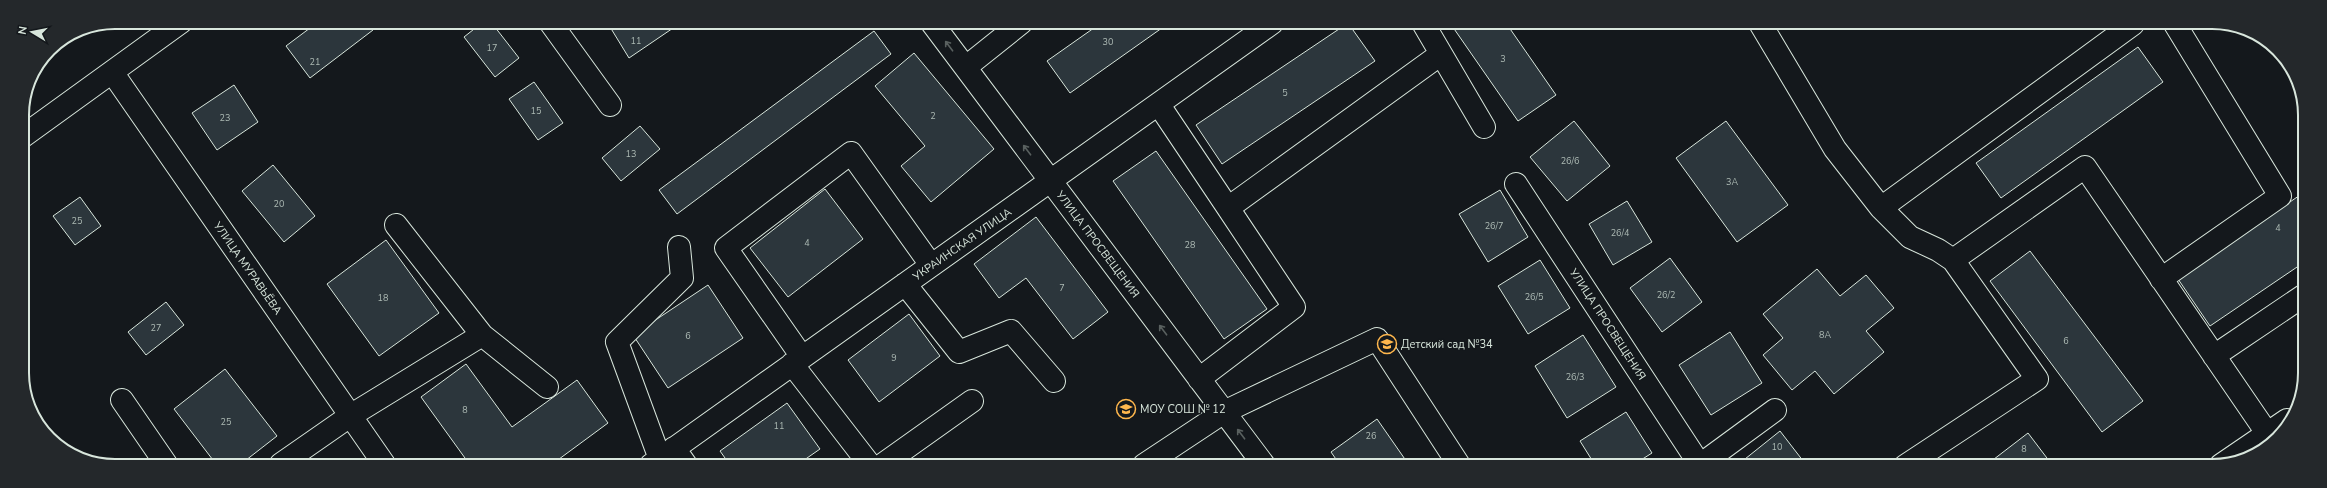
<svg xmlns="http://www.w3.org/2000/svg" width="2327" height="488" viewBox="0 0 2327 488" font-family="'Nunito Sans',sans-serif">
	<style>
		.building { fill: #2c363c; stroke: #d8e6dc }
		.lines { fill: none; stroke-linecap: round; stroke-linejoin: round }
		.minor-casing { stroke: #d8e6dc; stroke-width: 24 }
		.minor { stroke: #14181c; stroke-width: 22 }
		.oneway { stroke: #59605f }
		.labels { text-anchor: middle; stroke-width: 3; stroke-linejoin: round; paint-order: stroke }
		.number-label { font-size: 9px; fill: #adbab4 }
		.street-label { font-size: 11px; fill: #d8e6dc; stroke: #14181c }
		.poi-label { font-size: 11px; fill: #d8e6dc; stroke: #14181c; text-anchor: start }
		.rim { fill: none; stroke: #d8e6dc; stroke-width: 2 }
	</style>
	<rect width="100%" height="100%" fill="#14181c"/>
	<path class="building" d="M 318,22 L 368,22 L 373,30 L 310,78 L 286,46 Z
		M 483,22 L 491,22 L 519,58 L 495,77 L 464,37 Z
		M 607,22 L 682,22 L 629,58 Z
		M 1101,23 L 1169,23 L 1070,93 L 1047,61 Z
		M 1348,23 L 1375,61 L 1222,164 L 1196,125 Z
		M 1450,23 L 1506,23 L 1556,95 L 1518,121 Z
		M 874,31 L 891,54 L 677,214 L 659,190 Z
		M 2138,47 L 2163,82 L 2001,198 L 1976,163 Z
		M 914,53 L 994,149 L 931,202 L 901,166 L 925,146 L 875,86 Z
		M 534,82 L 563,123 L 538,140 L 509,99 Z
		M 234,85 L 258,122 L 217,150 L 192,113 Z
		M 1574,121 L 1610,166 L 1567,201 L 1530,157 Z
		M 1726,121 L 1788,205 L 1737,242 L 1676,158 Z
		M 640,126 L 660,149 L 621,181 L 602,158 Z
		M 1156,151 L 1267,309 L 1224,339 L 1113,181 Z
		M 273,165 L 315,216 L 284,242 L 242,191 Z
		M 825,189 L 863,239 L 788,297 L 750,248 Z
		M 1500,190 L 1528,237 L 1488,262 L 1459,214 Z
		M 2303,193 L 2303,263 L 2210,326 L 2178,279 Z
		M 80,197 L 101,226 L 75,245 L 53,216 Z
		M 1627,201 L 1652,242 L 1613,265 L 1589,224 Z
		M 1036,217 L 1108,312 L 1073,339 L 1026,278 L 999,298 L 974,264 Z
		M 386,240 L 439,313 L 379,356 L 327,284 Z
		M 2030,251 L 2143,401 L 2102,432 L 1990,281 Z
		M 1670,258 L 1702,302 L 1662,332 L 1630,288 Z
		M 1540,260 L 1570,308 L 1528,334 L 1498,286 Z
		M 1817,269 L 1840,296 L 1866,275 L 1894,308 L 1866,331 L 1884,352 L 1834,394 L 1815,371 L 1792,390 L 1763,355 L 1783,338 L 1763,314 Z
		M 23,276 L 29,285 L 23,288 Z
		M 708,285 L 743,338 L 668,388 L 633,335 Z
		M 166,302 L 184,325 L 146,355 L 128,332 Z
		M 909,314 L 940,356 L 879,402 L 848,360 Z
		M 1730,332 L 1762,383 L 1711,415 L 1679,365 Z
		M 1583,335 L 1616,387 L 1567,418 L 1535,366 Z
		M 466,364 L 512,427 L 577,380 L 608,423 L 551,465 L 470,465 L 421,397 Z
		M 225,369 L 277,436 L 241,464 L 216,464 L 174,409 Z
		M 787,403 L 820,449 L 797,465 L 730,465 L 720,451 Z
		M 1626,412 L 1652,453 L 1633,465 L 1595,465 L 1580,441 Z
		M 1377,419 L 1409,465 L 1340,465 L 1331,452 Z
		M 1780,431 L 1807,466 L 1743,465 L 1740,463 Z
		M 2028,433 L 2053,466 L 1985,466 Z"/>
	<g class="lines">
		<defs>
			<path id="minor" d="M 550,22 L 610,105
				M 932,23 L 1264,465
				M 1423,23 L 1484,127
				M 1760,23 L 1835,149 L 1881,208 L 1910,237 L 1938,250 L 1953,260 L 2085,167 L 2267,433
				M 966,67 L 1021,23
				M 112,72 L 384,464
				M 1159,105 L 1228,208 L 1441,54
				M 22,137 L 181,22
				M 1516,184 L 1700,465 L 1775,410
				M 1881,208 L 2133,24
				M 396,225 L 482,335
				M 2161,279 L 2280,196 L 2175,24
				M 905,284 L 959,352 L 1011,331 L 1054,381
				M 2214,356 L 2303,296
				M 802,357 L 726,248 L 851,153 L 931,265
				M 792,364 L 870,465
				M 1199,379 L 1294,307 L 1228,208
				M 122,400 L 166,464
				M 674,448 L 686,465
				M 660,459 L 617,342 L 682,278 L 679,247
				M 281,464 L 350,416 L 482,335 L 547,387
				M 651,465 L 1272,23
				M 882,465 L 972,401
				M 1144,465 L 1224,412 L 1377,339 L 1459,465
				M 2221,465 L 2287,420
				M 1905,466 L 2037,379 L 1953,260"/>
		</defs>
		<use href="#minor" class="minor-casing"/>
		<use href="#minor" class="minor"/>
	</g>
	<defs><path id="oneway-shaft" d="M-6 0H5M1.5-3L5.5 0L1.5 3" fill="none" stroke-width="1.6" stroke-linecap="round" stroke-linejoin="round"/></defs>
	<g class="oneway">
		<use href="#oneway-shaft" transform="translate(949 46) rotate(-127)"/>
		<use href="#oneway-shaft" transform="translate(1027 150) rotate(-127)"/>
		<use href="#oneway-shaft" transform="translate(1163 330) rotate(-127)"/>
		<use href="#oneway-shaft" transform="translate(1241 434) rotate(-127)"/>
	</g>
	<defs>
		<symbol id="school-ring" viewBox="-11 -11 22 22"><circle r="9.5" fill="#14181c" stroke="#ffb74d" stroke-width="1.5"/><path d="M0-5L7-2L0 1L-7-2ZM-4 1L0 2.5L4 1V4Q0 6-4 4Z" fill="#ffb74d"/></symbol>
	</defs>
	<g fill-rule="evenodd">
		<use href="#school-ring" x="1376" y="333" width="22" height="22"/>
		<use href="#school-ring" x="1115" y="398" width="22" height="22"/>
	</g>
	<g class="labels">
		<g class="number-label">
			<text x="636" y="44">11</text>
			<text x="1108" y="45">30</text>
			<text x="492" y="51">17</text>
			<text x="1503" y="62">3</text>
			<text x="315" y="65">21</text>
			<text x="1285" y="96">5</text>
			<text x="536" y="114">15</text>
			<text x="933" y="119">2</text>
			<text x="225" y="121">23</text>
			<text x="631" y="157">13</text>
			<text x="1570" y="164">26/6</text>
			<text x="1732" y="185">3А</text>
			<text x="279" y="207">20</text>
			<text x="77" y="224">25</text>
			<text x="1494" y="229">26/7</text>
			<text x="2278" y="231">4</text>
			<text x="1620" y="236">26/4</text>
			<text x="807" y="246">4</text>
			<text x="1190" y="248">28</text>
			<text x="1062" y="291">7</text>
			<text x="1666" y="298">26/2</text>
			<text x="1534" y="300">26/5</text>
			<text x="383" y="301">18</text>
			<text x="156" y="331">27</text>
			<text x="1825" y="338">8А</text>
			<text x="688" y="339">6</text>
			<text x="2066" y="344">6</text>
			<text x="894" y="361">9</text>
			<text x="1575" y="380">26/3</text>
			<text x="465" y="413">8</text>
			<text x="226" y="425">25</text>
			<text x="779" y="429">11</text>
			<text x="1371" y="439">26</text>
			<text x="1777" y="450">10</text>
			<text x="2024" y="452">8</text>
		</g>
		<g class="street-label">
			<text transform="translate(962 244) rotate(-35)" y="4">УКРАИНСКАЯ УЛИЦА</text>
			<text transform="translate(1098 244) rotate(53)" y="4">УЛИЦА ПРОСВЕЩЕНИЯ</text>
			<text transform="translate(248 268) rotate(55)" y="4">УЛИЦА МУРАВЬЁВА</text>
			<text transform="translate(1608 324) rotate(57)" y="4">УЛИЦА ПРОСВЕЩЕНИЯ</text>
		</g>
		<g class="poi-label">
			<text x="1401" y="348">Детский сад №34</text>
			<text x="1140" y="413">МОУ СОШ № 12</text>
		</g>
	</g>
	<path d="M0 0H2327V488H0ZM115 29H2212A86 86 0 0 1 2298 115V373A86 86 0 0 1 2212 459H115A86 86 0 0 1 29 373V115A86 86 0 0 1 115 29Z" fill="#24282b" fill-rule="evenodd"/>
	<path class="rim" d="M115 29H2212A86 86 0 0 1 2298 115V373A86 86 0 0 1 2212 459H115A86 86 0 0 1 29 373V115A86 86 0 0 1 115 29Z"/>
	<g transform="translate(32 32) rotate(280)" stroke="#14181c" stroke-width="3" paint-order="stroke">
	<path d="M0-3L7 15L0 10L-7 15Z" fill="#d8e6dc"/>
	<text y="-6" font-size="11" font-weight="bold" text-anchor="middle" fill="#d8e6dc">N</text>
	</g>
</svg>
